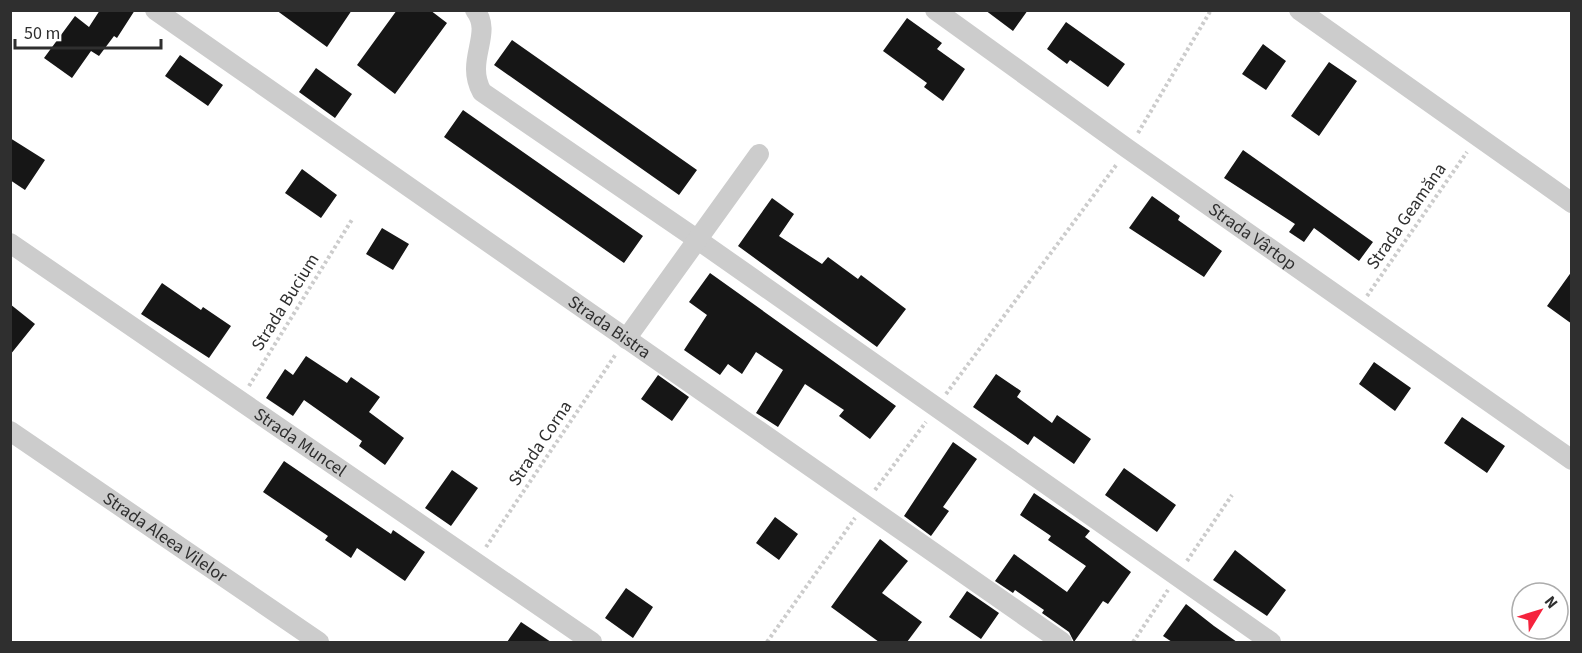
<svg xmlns="http://www.w3.org/2000/svg" width="1582" height="653" viewBox="0 0 1582 653" font-family="'Source Sans 3',sans-serif">
	<style>
		.building { fill: #161616 }
		.lines { fill: none; stroke-linecap: round; stroke-linejoin: round }
		.path { stroke: #ccc; stroke-width: 4; stroke-dasharray: 3 3; stroke-linecap: butt }
		.minor { stroke: #ccc; stroke-width: 20 }
		.labels { text-anchor: middle; stroke-width: 6; stroke-linejoin: round; paint-order: stroke }
		.street-label { font-size: 18px; fill: #2f2f2f; stroke: #fff }
	</style>
	<rect width="100%" height="100%" fill="#fff"/>
	<path class="building" d="M 100,10 L 135,10 L 117,38 L 114,36 L 99,56 L 91,51 L 72,78 L 44,58 L 75,16 L 89,27 Z
		M 276,10 L 352,10 L 327,47 Z
		M 397,10 L 430,10 L 447,23 L 395,94 L 357,65 Z
		M 985,10 L 1028,10 L 1013,31 Z
		M 907,18 L 942,43 L 937,49 L 965,69 L 943,101 L 924,87 L 927,83 L 883,51 Z
		M 1066,22 L 1125,64 L 1108,87 L 1070,60 L 1067,64 L 1047,49 Z
		M 512,40 L 697,170 L 679,195 L 494,65 Z
		M 1263,44 L 1286,61 L 1266,90 L 1242,74 Z
		M 180,55 L 223,85 L 208,106 L 165,76 Z
		M 1329,62 L 1357,81 L 1319,136 L 1291,116 Z
		M 316,68 L 352,94 L 335,118 L 299,92 Z
		M 463,110 L 643,236 L 624,263 L 444,137 Z
		M 10,138 L 45,160 L 25,190 L 10,180 Z
		M 1243,150 L 1373,242 L 1359,261 L 1314,228 L 1304,242 L 1289,232 L 1295,224 L 1224,178 Z
		M 302,169 L 337,195 L 321,218 L 285,193 Z
		M 1152,196 L 1180,216 L 1178,220 L 1222,251 L 1204,277 L 1129,228 Z
		M 772,198 L 794,214 L 779,236 L 822,264 L 828,257 L 858,279 L 861,275 L 906,309 L 877,347 L 738,246 Z
		M 382,228 L 409,244 L 393,270 L 366,254 Z
		M 1572,271 L 1572,324 L 1547,306 Z
		M 710,273 L 896,406 L 870,439 L 839,416 L 844,410 L 805,384 L 778,427 L 756,413 L 783,370 L 756,352 L 742,374 L 728,364 L 720,375 L 684,350 L 707,315 L 689,302 Z
		M 162,283 L 201,310 L 203,307 L 231,326 L 209,358 L 141,314 Z
		M 10,304 L 35,324 L 10,355 Z
		M 306,356 L 347,383 L 351,377 L 380,397 L 369,412 L 404,438 L 385,465 L 359,446 L 362,441 L 304,400 L 293,416 L 266,398 L 285,369 L 293,375 Z
		M 1374,362 L 1411,388 L 1395,411 L 1359,384 Z
		M 996,374 L 1021,391 L 1017,397 L 1052,423 L 1057,415 L 1091,439 L 1074,464 L 1034,436 L 1028,445 L 973,407 Z
		M 658,375 L 689,397 L 672,421 L 641,399 Z
		M 1462,417 L 1505,446 L 1487,473 L 1444,443 Z
		M 953,442 L 977,459 L 943,507 L 949,511 L 931,536 L 904,516 Z
		M 284,461 L 391,534 L 393,530 L 425,552 L 405,581 L 357,548 L 351,558 L 325,540 L 328,536 L 263,492 Z
		M 1124,468 L 1176,505 L 1157,532 L 1105,495 Z
		M 452,470 L 478,488 L 451,526 L 425,508 Z
		M 1034,493 L 1090,531 L 1085,537 L 1131,572 L 1108,604 L 1103,601 L 1074,642 L 1069,632 L 1042,613 L 1044,610 L 1015,590 L 1013,593 L 995,581 L 1014,554 L 1067,592 L 1086,566 L 1048,540 L 1051,536 L 1020,515 Z
		M 775,517 L 798,534 L 779,560 L 756,543 Z
		M 880,539 L 908,561 L 882,593 L 922,622 L 907,642 L 879,642 L 831,607 Z
		M 1235,550 L 1286,590 L 1267,616 L 1213,580 Z
		M 626,588 L 653,607 L 633,638 L 605,618 Z
		M 967,591 L 999,613 L 981,639 L 949,617 Z
		M 1186,604 L 1214,626 L 1237,642 L 1172,642 L 1163,636 Z
		M 521,622 L 551,642 L 507,642 Z"/>
	<g class="lines">
		<path class="path" d="M 1138,133 L 1211,10
			M 1367,296 L 1467,152
			M 249,386 L 353,218
			M 946,394 L 1117,164
			M 875,490 L 926,422
			M 486,547 L 616,354
			M 1187,561 L 1232,495
			M 767,642 L 855,518
			M 1133,642 L 1168,590"/>
		<g class="minor">
			<path id="s1" d="M 155,10 L 1062,642"/>
			<path d="M 475,10 C 494,34 464,60 482,92 L 698,240 L 1271,642"/>
			<path id="s2" d="M 935,10 L 1128,149 L 1572,460"/>
			<path d="M 1299,10 L 1572,203"/>
			<path id="s3" d="M 10,243 L 592,642"/>
			<path d="M 626,339 L 759,154"/>
			<path id="s4" d="M 10,431 L 319,642"/>
		</g>
	</g>
	<g class="labels">
		<g class="street-label">
			<text transform="translate(1406 216) rotate(-55)" y="6">Strada Geamăna</text>
			<text dy="6" stroke="none"><textPath href="#s2" startOffset="390">Strada Vârtop</textPath></text>
			<text transform="translate(285 302) rotate(-58)" y="6">Strada Bucium</text>
			<text dy="6" stroke="none"><textPath href="#s1" startOffset="554">Strada Bistra</textPath></text>
			<text dy="6" stroke="none"><textPath href="#s3" startOffset="352">Strada Muncel</textPath></text>
			<text transform="translate(540 443) rotate(-56)" y="6">Strada Corna</text>
			<text dy="6" stroke="none"><textPath href="#s4" startOffset="188">Strada Aleea Vilelor</textPath></text>
		</g>
	</g>
	<rect width="1582" height="653" fill="none" stroke="#2f2f2f" stroke-width="24"/>
	<g transform="translate(1540 611) rotate(52)"><circle r="28" fill="#ffffff" stroke="#acacac" stroke-width="1.5"/>
	<path d="M0-4.5L10 22L0 15L-10 22Z" fill="#f5233d"/>
	<text y="-9" font-size="16" font-weight="bold" text-anchor="middle" fill="#2f2f2f">N</text>
	</g>
	<path d="M15 39v9h146v-9" fill="none" stroke="#2f2f2f" stroke-width="3"/>
	<text x="24" y="39" font-size="18" fill="#2f2f2f" stroke="#ffffff" stroke-width="4.5" paint-order="stroke">50 m</text>
</svg>
